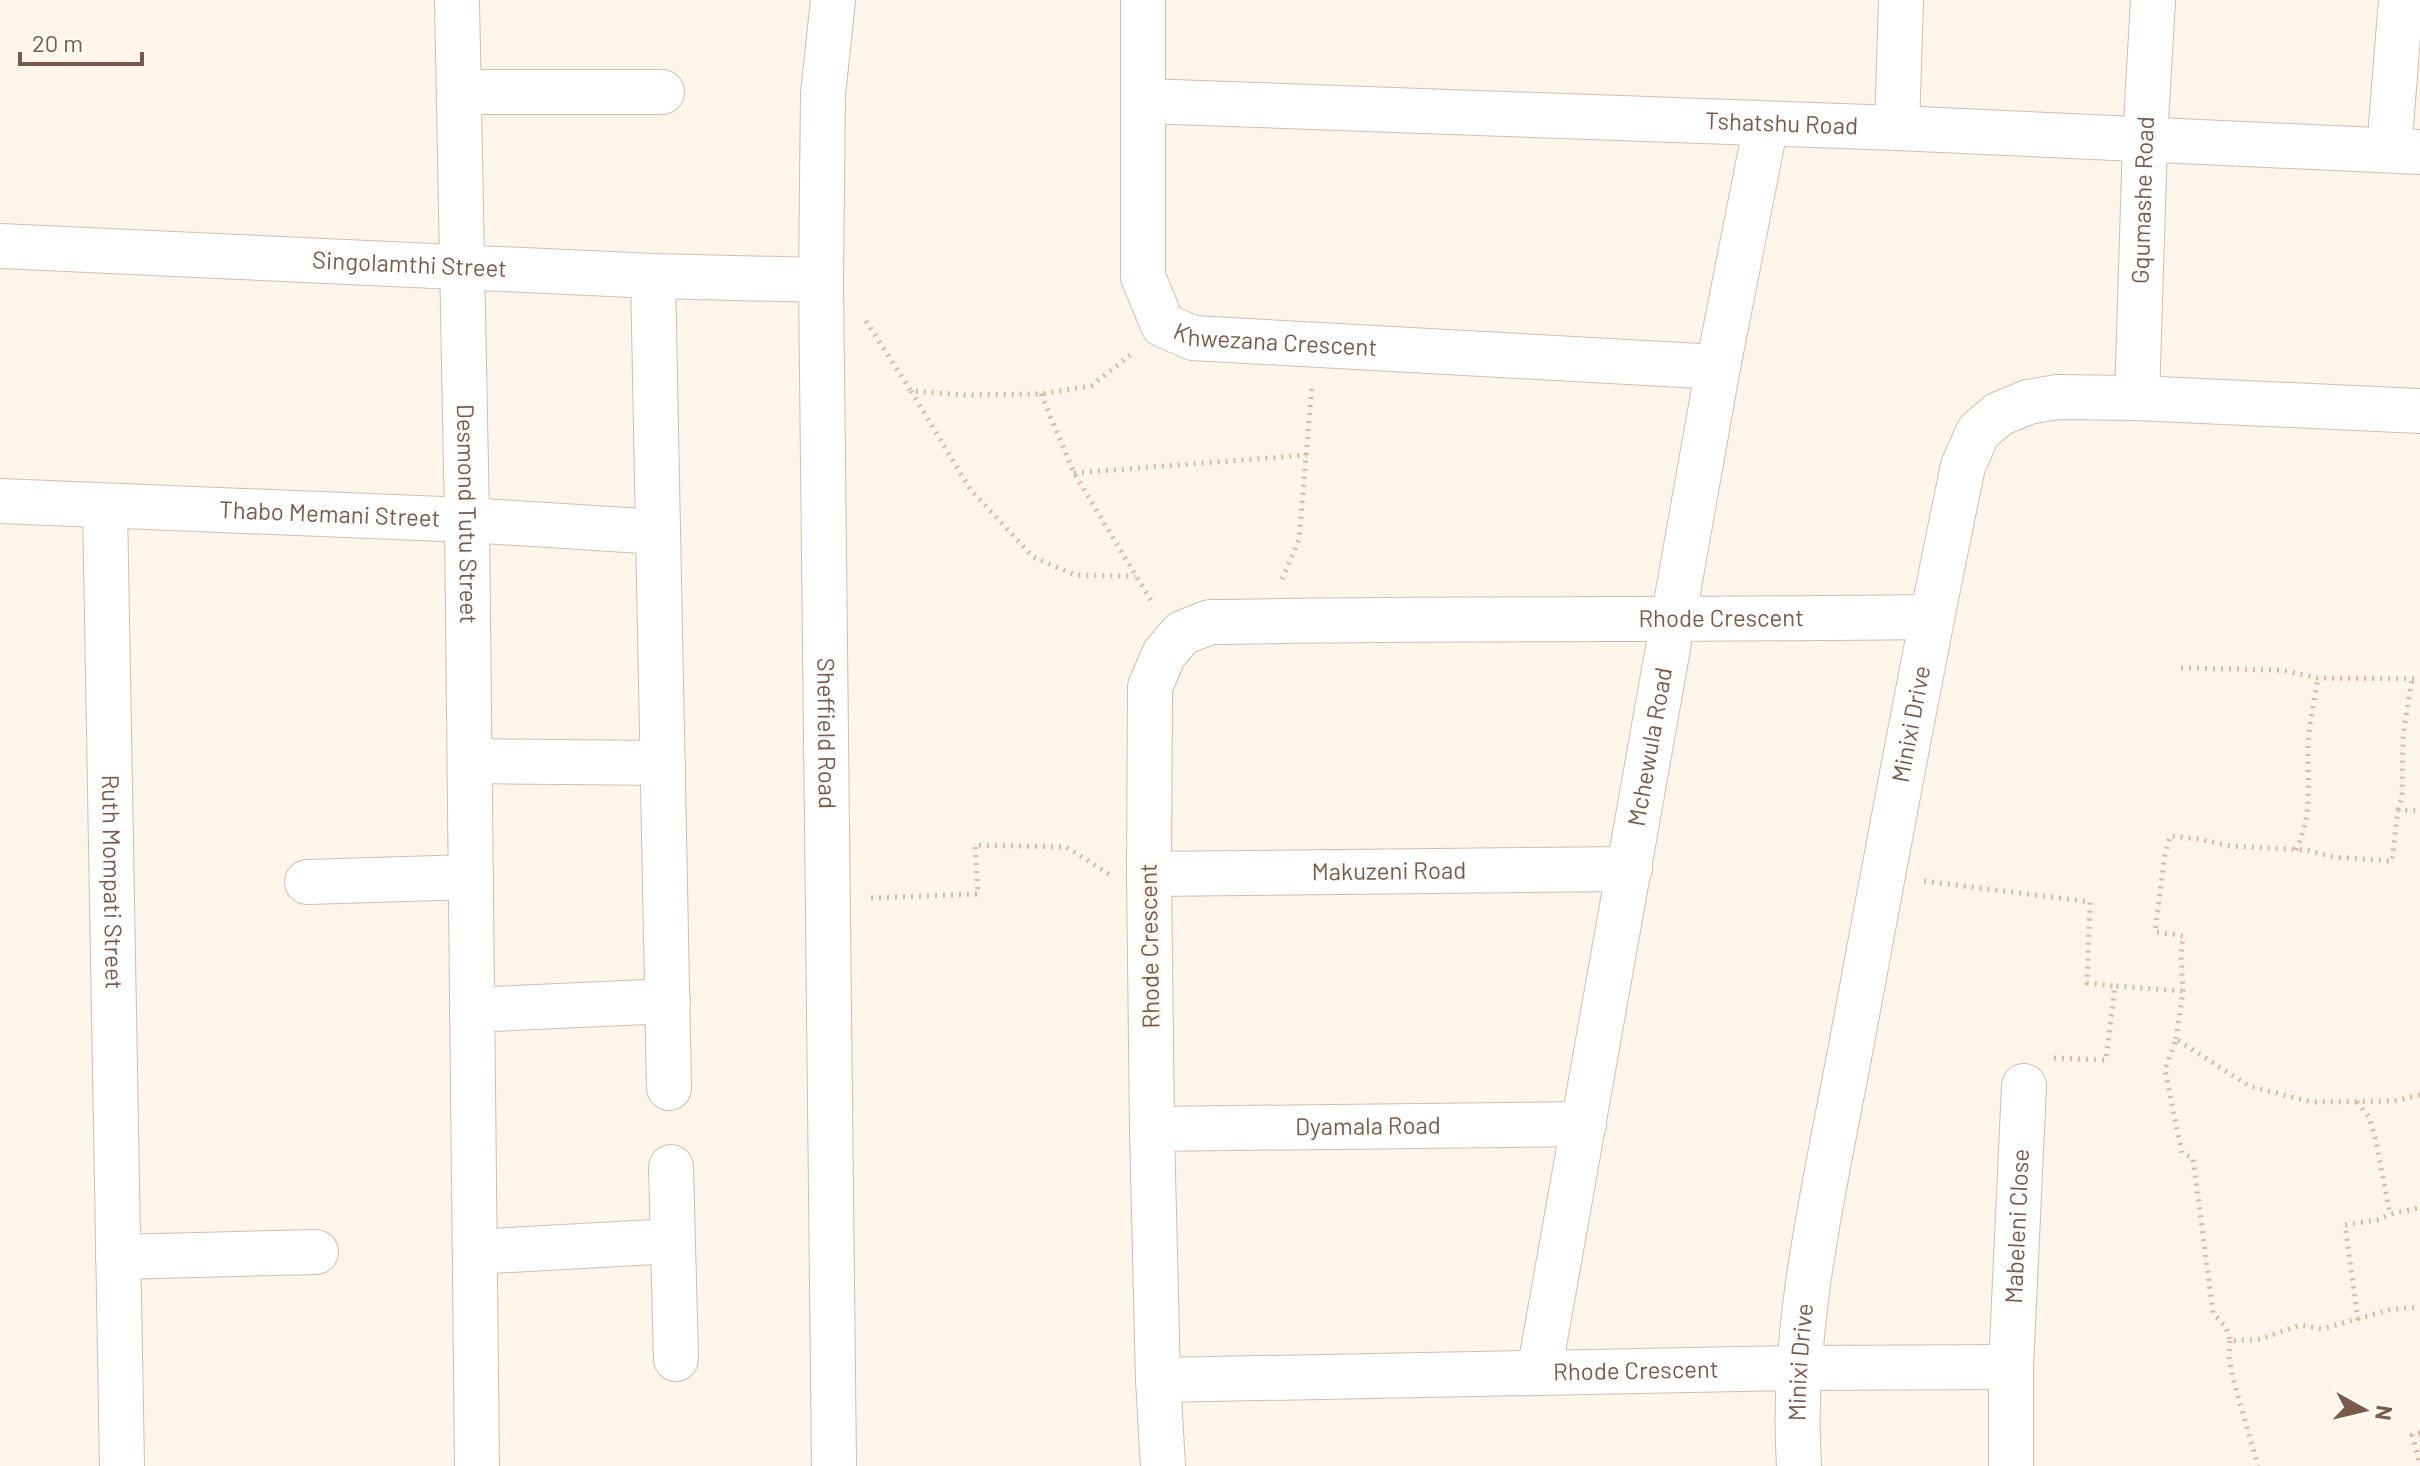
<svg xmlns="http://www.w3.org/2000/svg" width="2420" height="1466" viewBox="0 0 2420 1466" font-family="Barlow,sans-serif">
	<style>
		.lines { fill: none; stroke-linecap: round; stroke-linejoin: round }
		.minor-casing { stroke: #d1bdae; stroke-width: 46 }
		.path { stroke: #dab7a2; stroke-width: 5; stroke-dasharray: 2 6; stroke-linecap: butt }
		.minor { stroke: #fff; stroke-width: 44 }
		.labels { text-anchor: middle; stroke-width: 7; stroke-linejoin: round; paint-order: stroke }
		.street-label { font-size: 24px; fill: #7a5b4b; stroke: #fff9f1 }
	</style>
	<rect width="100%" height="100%" fill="#fdf5ea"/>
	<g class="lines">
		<defs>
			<g id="minor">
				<path id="s1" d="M 457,0 L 467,520 L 477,1466"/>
				<path id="s2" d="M 833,0 L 823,94 L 821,280 L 834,1466"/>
				<path id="s3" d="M 1143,0 L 1143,277 L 1163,325 L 1193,338 L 1718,367"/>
				<path d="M 459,92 L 662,92"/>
				<path id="s4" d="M 1144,101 L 1897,128 L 2420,152"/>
				<path d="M 1897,128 L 1901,0"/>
				<path d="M 2389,150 L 2401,0"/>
				<path id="s5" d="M 0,246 L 653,276 L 821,280"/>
				<path d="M 653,276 L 669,1088"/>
				<path id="s6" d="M 2137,398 L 2145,140 L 2153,0"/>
				<path id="s7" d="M 0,501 L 467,520 L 658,532"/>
				<path id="s8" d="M 105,506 L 122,1466"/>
				<path d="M 470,761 L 663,763"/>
				<path id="s9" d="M 1149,874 L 1630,869"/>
				<path d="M 307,882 L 471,877"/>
				<path d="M 472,1010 L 668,1001"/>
				<path id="s10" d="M 1152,1129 L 1584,1124"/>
				<path d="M 671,1167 L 676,1359"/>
				<path d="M 475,1252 L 672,1241"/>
				<path d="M 118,1257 L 316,1252"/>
				<path id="s11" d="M 1539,1373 L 1718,367 L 1766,124"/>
				<path id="s12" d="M 1158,1380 L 1798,1368 L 2011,1367"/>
				<path id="s13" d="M 1163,1466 L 1158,1380 L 1152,1129 L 1149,874 L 1150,687 L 1164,654 L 1182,633 L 1210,622 C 1451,618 1691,620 1932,617"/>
				<path id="s14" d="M 1799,1466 C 1790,1329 1825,1186 1850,1052 C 1882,881 1913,710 1948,539 L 1963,466 L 1978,432 L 1999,414 L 2028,402 L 2057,397 L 2137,398 L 2420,411"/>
				<path id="s15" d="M 2011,1466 L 2011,1367 L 2024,1086"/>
			</g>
		</defs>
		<use href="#minor" class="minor-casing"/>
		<path class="path" d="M 866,321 L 911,391 L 964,395 L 1041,394 L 1091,386 L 1133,353
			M 911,391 L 970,489 L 1033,557 L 1075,575 L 1135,576
			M 1041,394 L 1074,473 L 1153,604
			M 1074,473 L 1307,455
			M 1282,579 L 1299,540 L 1312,385
			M 2181,668 L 2281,670 L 2318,678 L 2420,679
			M 2398,810 L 2402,797 L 2403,735 L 2412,679
			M 2296,850 C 2316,806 2305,777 2309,733 C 2311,715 2315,696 2318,678
			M 1924,881 L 2090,902 L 2087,983 L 2115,986
			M 871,898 L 978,894 L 975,845 L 1066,847 L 1109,874
			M 2176,1039 L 2183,991 L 2181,954 L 2183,936 L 2155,932 L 2165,854 L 2170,836 L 2199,839 L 2230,846 L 2306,850 L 2333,857 L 2392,861 L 2398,810 L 2420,811
			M 2054,1058 L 2106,1060 L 2115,986 L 2183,991
			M 2420,1095 L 2394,1101 L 2311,1102 L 2249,1086 L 2176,1039 L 2165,1070 L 2182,1153 L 2193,1158 L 2213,1313 L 2226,1327 L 2230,1341 L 2261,1339 L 2300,1325 L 2322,1329 L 2389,1310 L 2420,1307
			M 2357,1102 L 2369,1117 L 2375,1137 L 2390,1214 L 2420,1208
			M 2358,1320 L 2345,1225 L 2377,1220 L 2390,1214
			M 2230,1341 L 2229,1356 L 2232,1375 L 2258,1466
			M 2420,1433 L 2412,1435 L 2420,1464"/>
		<use href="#minor" class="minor"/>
	</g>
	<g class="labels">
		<g class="street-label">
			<text dy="8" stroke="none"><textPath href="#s4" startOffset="638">Tshatshu Road</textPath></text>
			<text dy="8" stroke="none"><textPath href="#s6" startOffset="198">Gqumashe Road</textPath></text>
			<text dy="8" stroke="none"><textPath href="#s5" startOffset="410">Singolamthi Street</textPath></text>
			<text dy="8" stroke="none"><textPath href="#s3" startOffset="444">Khwezana Crescent</textPath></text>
			<text dy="8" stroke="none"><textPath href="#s1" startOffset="514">Desmond Tutu Street</textPath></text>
			<text dy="8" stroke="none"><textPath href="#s7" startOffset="330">Thabo Memani Street</textPath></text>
			<text dy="8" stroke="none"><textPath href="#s13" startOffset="1384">Rhode Crescent</textPath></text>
			<text dy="8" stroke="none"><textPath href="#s14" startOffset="752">Minixi Drive</textPath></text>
			<text dy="8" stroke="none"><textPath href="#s2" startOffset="734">Sheffield Road</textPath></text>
			<text dy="8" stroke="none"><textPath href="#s11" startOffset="636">Mchewula Road</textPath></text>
			<text dy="8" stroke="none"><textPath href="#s9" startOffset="240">Makuzeni Road</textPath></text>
			<text dy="8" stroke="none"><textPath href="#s8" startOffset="376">Ruth Mompati Street</textPath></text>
			<text transform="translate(1150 946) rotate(-91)" y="8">Rhode Crescent</text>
			<text dy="8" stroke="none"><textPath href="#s10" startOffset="216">Dyamala Road</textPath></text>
			<text dy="8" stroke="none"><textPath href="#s15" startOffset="240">Mabeleni Close</textPath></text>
			<text dy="8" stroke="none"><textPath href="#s14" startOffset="104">Minixi Drive</textPath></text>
			<text dy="8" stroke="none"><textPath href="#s12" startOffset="478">Rhode Crescent</textPath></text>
		</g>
	</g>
	<g transform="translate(2364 1410) rotate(98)" stroke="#fff9f1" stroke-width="6" paint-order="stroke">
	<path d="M0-6L14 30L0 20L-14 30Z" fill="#7a5b4b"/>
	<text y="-12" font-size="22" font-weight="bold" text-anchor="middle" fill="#7a5b4b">N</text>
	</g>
	<path d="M20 52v12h122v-12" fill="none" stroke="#7a5b4b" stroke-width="4"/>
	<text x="32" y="52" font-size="24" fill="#7a5b4b" stroke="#fff9f1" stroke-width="6" paint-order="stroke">20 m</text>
</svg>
